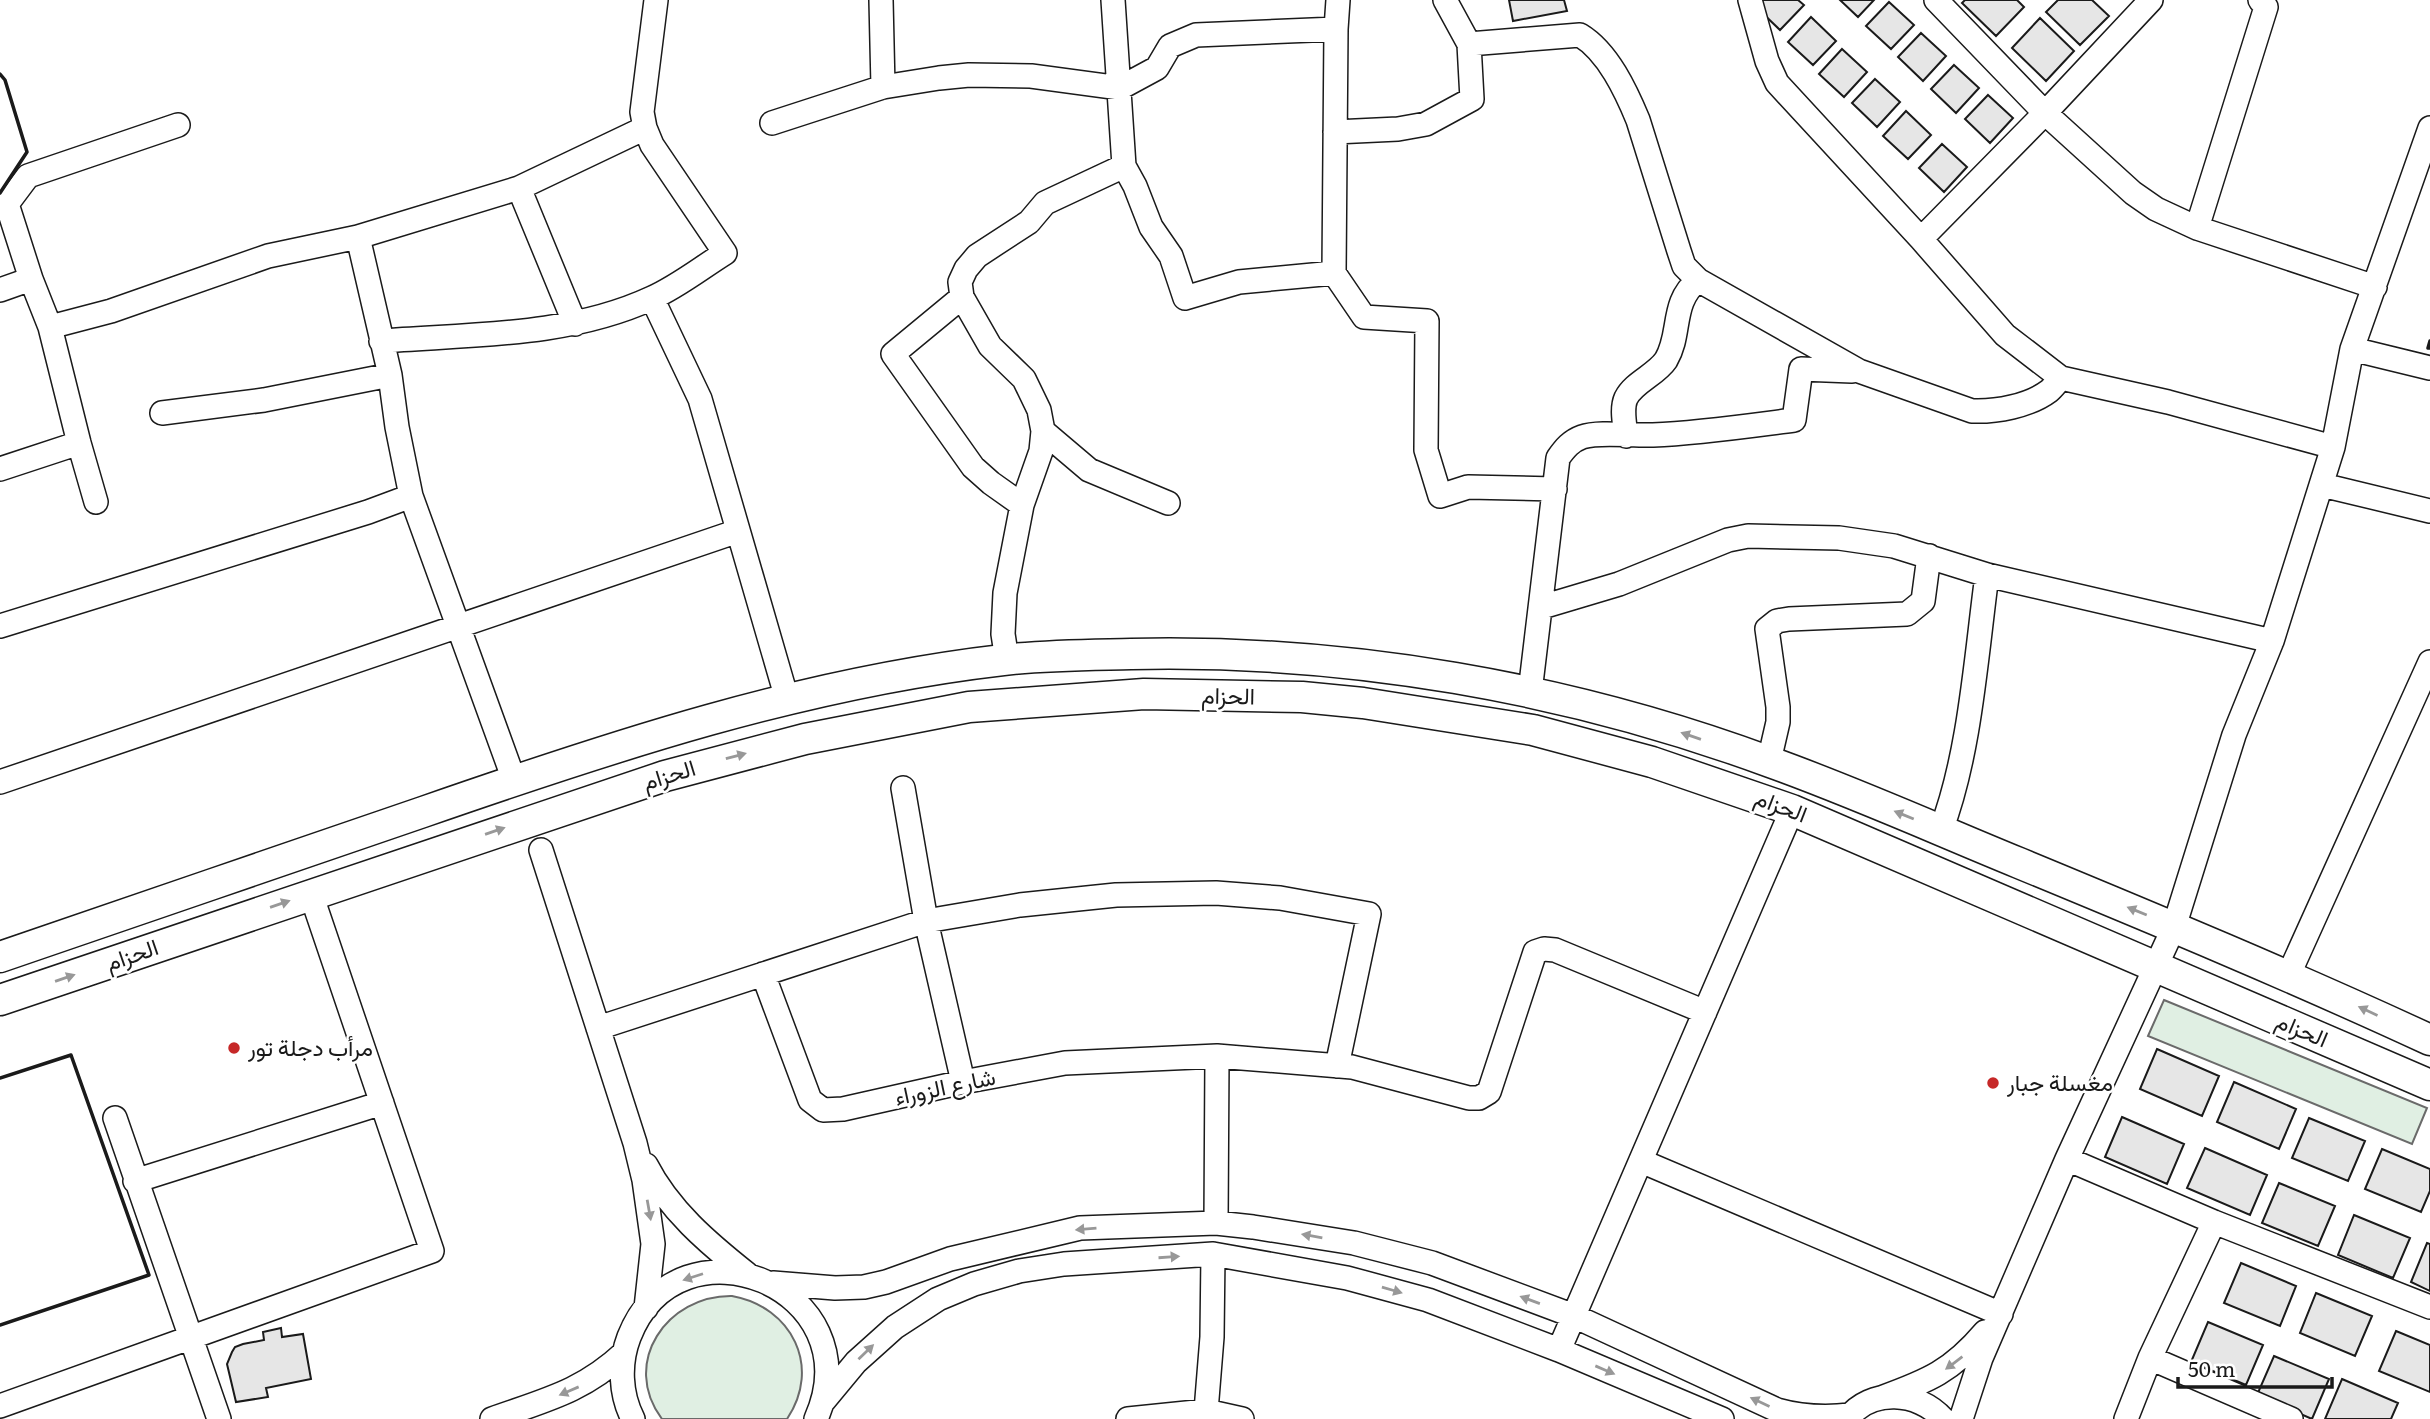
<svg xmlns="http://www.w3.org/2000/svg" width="2430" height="1419" viewBox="0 0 2430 1419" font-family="Literata,Vazirmatn,serif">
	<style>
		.green { fill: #e0efe3; stroke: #6a6a6a; stroke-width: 2 }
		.building { fill: #e6e6e6; stroke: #1a1a1a; stroke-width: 2 }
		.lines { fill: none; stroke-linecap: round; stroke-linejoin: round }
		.minor-casing { stroke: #1a1a1a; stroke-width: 26 }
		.major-casing { stroke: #1a1a1a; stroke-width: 33 }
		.minor { stroke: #fff; stroke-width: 23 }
		.major { stroke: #fff; stroke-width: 30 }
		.wall { stroke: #1a1a1a; stroke-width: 3.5 }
		.oneway { fill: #989898 }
		.poi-dot { fill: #c62828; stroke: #fff; stroke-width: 2.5 }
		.labels { text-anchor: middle; stroke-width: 5; stroke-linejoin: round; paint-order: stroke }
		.street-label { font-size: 23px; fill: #1a1a1a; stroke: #fff }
		.poi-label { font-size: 23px; fill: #1a1a1a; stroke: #fff; text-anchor: start }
	</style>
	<rect width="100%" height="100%" fill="#fff"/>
	<path class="green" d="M 2164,1000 L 2427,1108 L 2412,1144 L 2148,1036 Z
		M 732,1296 C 792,1307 822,1367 787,1419 L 662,1419 C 620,1363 667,1295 732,1296 Z"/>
	<path class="building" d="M 1509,0 L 1564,0 L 1567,11 L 1513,21 Z
		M 1761,0 L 1798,0 L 1804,5 L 1780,30 L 1755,6 Z
		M 1840,0 L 1874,0 L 1858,17 Z
		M 1965,0 L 2017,0 L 2024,7 L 1996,36 L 1962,3 Z
		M 2058,0 L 2092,0 L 2109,16 L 2080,45 L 2046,12 Z
		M 1889,2 L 1914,25 L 1891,49 L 1866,26 Z
		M 1811,17 L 1836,41 L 1813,65 L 1788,42 Z
		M 2040,18 L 2074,51 L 2046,81 L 2012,48 Z
		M 1921,33 L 1946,56 L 1923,81 L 1898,57 Z
		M 1842,49 L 1867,72 L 1844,97 L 1819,74 Z
		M 1954,65 L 1979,88 L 1956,113 L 1931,89 Z
		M 1875,79 L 1900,102 L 1877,127 L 1852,103 Z
		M 1988,95 L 2013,118 L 1990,143 L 1965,119 Z
		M 1906,111 L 1931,135 L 1908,159 L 1883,136 Z
		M 1942,144 L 1967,167 L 1944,192 L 1919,168 Z
		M 2157,1049 L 2219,1076 L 2202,1116 L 2140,1089 Z
		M 2234,1082 L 2296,1109 L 2279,1149 L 2217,1122 Z
		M 2122,1117 L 2184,1144 L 2167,1184 L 2105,1157 Z
		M 2309,1118 L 2365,1141 L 2348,1181 L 2292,1158 Z
		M 2205,1148 L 2267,1175 L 2250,1215 L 2187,1188 Z
		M 2382,1149 L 2430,1169 L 2430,1191 L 2421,1212 L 2365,1189 Z
		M 2279,1183 L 2335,1206 L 2318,1246 L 2262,1223 Z
		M 2354,1215 L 2410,1238 L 2393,1278 L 2338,1255 Z
		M 2427,1243 L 2430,1244 L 2430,1291 L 2411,1282 Z
		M 2241,1263 L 2296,1286 L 2280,1326 L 2224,1303 Z
		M 2316,1293 L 2372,1316 L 2355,1356 L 2300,1333 Z
		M 2208,1322 L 2263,1345 L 2246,1385 L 2191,1362 Z
		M 281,1328 L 282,1337 L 303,1334 L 311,1379 L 266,1388 L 268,1397 L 236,1402 L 227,1364 L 232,1352 L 235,1347 L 243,1344 L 264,1340 L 263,1332 Z
		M 2396,1331 L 2430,1345 L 2430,1392 L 2379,1371 Z
		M 2274,1356 L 2329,1379 L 2312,1419 L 2257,1395 Z
		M 2342,1379 L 2398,1403 L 2391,1419 L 2325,1419 Z"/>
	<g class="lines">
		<defs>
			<path id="minor" d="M 881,0 L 883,87
				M 1338,0 L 1336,29 L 1334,273 L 1364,317 L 1427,321 L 1426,450 L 1440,496 L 1468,487 L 1555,489
				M 1445,0 L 1469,44 L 1580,35 C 1608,52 1626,91 1638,120 L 1679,251 L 1684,266 L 1698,280 L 1859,371 L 1972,411 C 1996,412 2029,406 2049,391 C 2053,388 2057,382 2061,378
				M 1750,0 L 1767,61 L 1777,83 L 1921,239 L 2005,335 L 2061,378 L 2168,402 L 2333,447
				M 1936,0 L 2045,113 L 2133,193 L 2156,209 L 2197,228 L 2375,287
				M 772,123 L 883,87 L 939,78 L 969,75 L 1031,76 L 1120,88 L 1157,68 L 1170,46 L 1196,35 L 1336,29
				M 1335,132 L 1398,129 L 1426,124 L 1472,99 L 1469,44
				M 1124,166 L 1135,186 L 1151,227 L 1171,256 L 1185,298 L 1239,282 L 1334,273
				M 519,188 L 575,324
				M 7,204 L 28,176 L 178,125
				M 0,206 L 7,204 L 31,279 L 50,327 L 79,443 L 96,502
				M 2197,228 L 2266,7 L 2260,0
				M 358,237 L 390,375 L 397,427 L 411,496 L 514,780
				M 1921,239 L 2045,113 L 2151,0
				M 0,290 L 31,279
				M 962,297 L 893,354 L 973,467 L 991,483 L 1022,505
				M 652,298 L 700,399 L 787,699
				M 50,327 L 111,311 L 268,256 L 358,237 L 519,188 L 645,128
				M 381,341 C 471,334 568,337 652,298 C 677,287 701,268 725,253 L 652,145 L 645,128 L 642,112 L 656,0
				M 2352,349 L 2430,368
				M 162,413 L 264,400 L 390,375
				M 1043,431 L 1089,470 L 1168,503
				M 1626,436 C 1625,425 1621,409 1626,398 C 1634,382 1656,375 1666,360 C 1682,333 1670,303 1698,280
				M 0,469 L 79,443
				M 2322,485 L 2430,511
				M 1542,607 L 1619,584 L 1728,540 L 1748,536 L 1839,538 L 1894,546 L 1987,575 L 2272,641
				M 0,626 L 368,512 L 411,496
				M 1007,660 L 1003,634 L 1005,593 L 1022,505 L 1041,451 L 1043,431 L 1039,410 L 1024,379 L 990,346 L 962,297 L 960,282 L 966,269 L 977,256 L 1029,222 L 1045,203 L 1124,166 L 1113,0
				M 1530,692 L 1558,458 C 1565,448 1571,441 1582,437 C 1599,431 1633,436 1653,435 C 1700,433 1747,426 1794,420 L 1801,369 L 1852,371
				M 1769,761 L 1778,722 L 1778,707 L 1767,629 L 1777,621 L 1789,619 L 1907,614 L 1923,601 L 1929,556
				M 0,782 L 738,531
				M 903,788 L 926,921 L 963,1082
				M 1941,830 C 1970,754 1976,657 1987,575
				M 541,850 L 635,1143 L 644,1180 L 653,1244 L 646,1308
				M 763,974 L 810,1100 L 823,1110 L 843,1109 L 963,1082 L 1065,1063 L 1217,1056 L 1352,1067 L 1469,1098 L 1479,1098 L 1489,1092 L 1535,952 L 1544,949 L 1555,950 L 1705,1012
				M 2289,974 L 2430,662
				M 598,1028 L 926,921 L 1020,905 L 1116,895 L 1216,893 L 1280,898 L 1369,914 L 1337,1066
				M 115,1118 L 219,1419
				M 2067,1159 L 2214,1222 L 2430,1307
				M 1641,1161 L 2001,1314
				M 646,1165 C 669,1210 708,1243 747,1274
				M 135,1181 L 382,1103
				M 1216,1223 L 1217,1056
				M 773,1283 L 835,1288 L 864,1287 L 886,1282 L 950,1259 L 1080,1228 L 1216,1223 L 1253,1227 L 1354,1243 L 1432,1263 L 1574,1316 L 1777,1410 C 1802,1417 1824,1418 1850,1415
				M 1559,1350 L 1792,810
				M 2150,1358 L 2291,1419
				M 1881,1398 C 1928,1381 1952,1371 1985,1332
				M 822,1403 L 856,1362 L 895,1327 L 938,1299 L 974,1284 L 1019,1271 L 1064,1264 L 1213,1254 L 1347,1278 L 1428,1300 L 1559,1350 L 1722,1419
				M 0,1406 L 432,1251 L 311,894
				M 1206,1411 L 1212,1337 L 1213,1254
				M 492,1419 C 545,1400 582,1392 624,1353
				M 633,1419 C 620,1394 619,1363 629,1337 C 679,1209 874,1288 816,1419
				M 1128,1419 L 1206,1411 L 1242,1419
				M 1847,1419 C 1871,1388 1918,1391 1943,1419
				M 1961,1419 L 1981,1358 L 2067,1159 L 2174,927 L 2234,735 L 2272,641 L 2333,447 L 2352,349 L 2430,128
				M 2126,1419 L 2150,1358 L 2214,1222"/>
			<path id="major" d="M 0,957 C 141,909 282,860 423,812 C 613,746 803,683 1003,660 C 1045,655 1088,655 1131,654 C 1347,649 1567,687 1770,762 C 1854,792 1936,829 2019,863 C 2157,920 2294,977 2430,1040
				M 0,1000 L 665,776 L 805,739 L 969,707 L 1144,694 L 1302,697 L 1363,703 L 1533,730 L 1652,762 L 1792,810 L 2430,1085"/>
		</defs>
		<use href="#minor" class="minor-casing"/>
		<use href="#major" class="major-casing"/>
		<use href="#minor" class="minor"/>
		<use href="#major" class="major"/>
		<path class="wall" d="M 0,74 L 5,80 L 27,152 L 0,193
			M 2430,341 L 2428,348 L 2430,348
			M 0,1078 L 71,1055 L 149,1275 L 0,1325"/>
	</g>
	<defs><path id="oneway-solid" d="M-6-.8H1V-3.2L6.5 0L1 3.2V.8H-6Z" transform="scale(1.75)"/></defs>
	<g class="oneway">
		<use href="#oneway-solid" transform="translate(1691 736) rotate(-161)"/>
		<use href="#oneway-solid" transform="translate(736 756) rotate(-15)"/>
		<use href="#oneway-solid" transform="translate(1904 815) rotate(-158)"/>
		<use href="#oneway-solid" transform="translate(495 831) rotate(-19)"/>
		<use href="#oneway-solid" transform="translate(280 904) rotate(-19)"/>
		<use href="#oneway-solid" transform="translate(2137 911) rotate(-158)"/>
		<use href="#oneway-solid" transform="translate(65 978) rotate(-19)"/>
		<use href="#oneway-solid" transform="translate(2368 1011) rotate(-155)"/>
		<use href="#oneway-solid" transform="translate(649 1210) rotate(80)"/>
		<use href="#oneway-solid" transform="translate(1086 1229) rotate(175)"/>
		<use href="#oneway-solid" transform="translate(1312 1236) rotate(-170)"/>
		<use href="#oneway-solid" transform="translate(1169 1257) rotate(-4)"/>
		<use href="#oneway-solid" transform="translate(693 1277) rotate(162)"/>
		<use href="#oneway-solid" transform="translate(1392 1290) rotate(16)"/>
		<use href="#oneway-solid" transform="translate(1530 1300) rotate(-160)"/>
		<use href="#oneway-solid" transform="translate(866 1352) rotate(-44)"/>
		<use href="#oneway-solid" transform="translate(1954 1363) rotate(143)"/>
		<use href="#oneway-solid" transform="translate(1605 1370) rotate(23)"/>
		<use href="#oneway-solid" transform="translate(569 1391) rotate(157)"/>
		<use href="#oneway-solid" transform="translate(1760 1402) rotate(-155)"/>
	</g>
	<g class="poi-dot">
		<circle cx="234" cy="1048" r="7"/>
		<circle cx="1993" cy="1083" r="7"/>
	</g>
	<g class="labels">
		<g class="street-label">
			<text transform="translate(1228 696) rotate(1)" y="8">الحزام</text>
			<text transform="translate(669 775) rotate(-17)" y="8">الحزام</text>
			<text transform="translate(1781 806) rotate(21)" y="8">الحزام</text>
			<text transform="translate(132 955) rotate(-19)" y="8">الحزام</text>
			<text transform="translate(2302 1030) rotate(23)" y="8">الحزام</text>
			<text transform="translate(945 1087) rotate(-12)" y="8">شارع الزوراء</text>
		</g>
		<g class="poi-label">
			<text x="248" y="1056">مرأب دجلة تور</text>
			<text x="2007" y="1091">مغسلة جبار</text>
		</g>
	</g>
	<path d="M2178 1377v10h154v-10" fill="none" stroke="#1a1a1a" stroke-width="3.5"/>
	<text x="2188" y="1377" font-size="21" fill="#1a1a1a" stroke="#ffffff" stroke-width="5" paint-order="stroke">50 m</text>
</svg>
